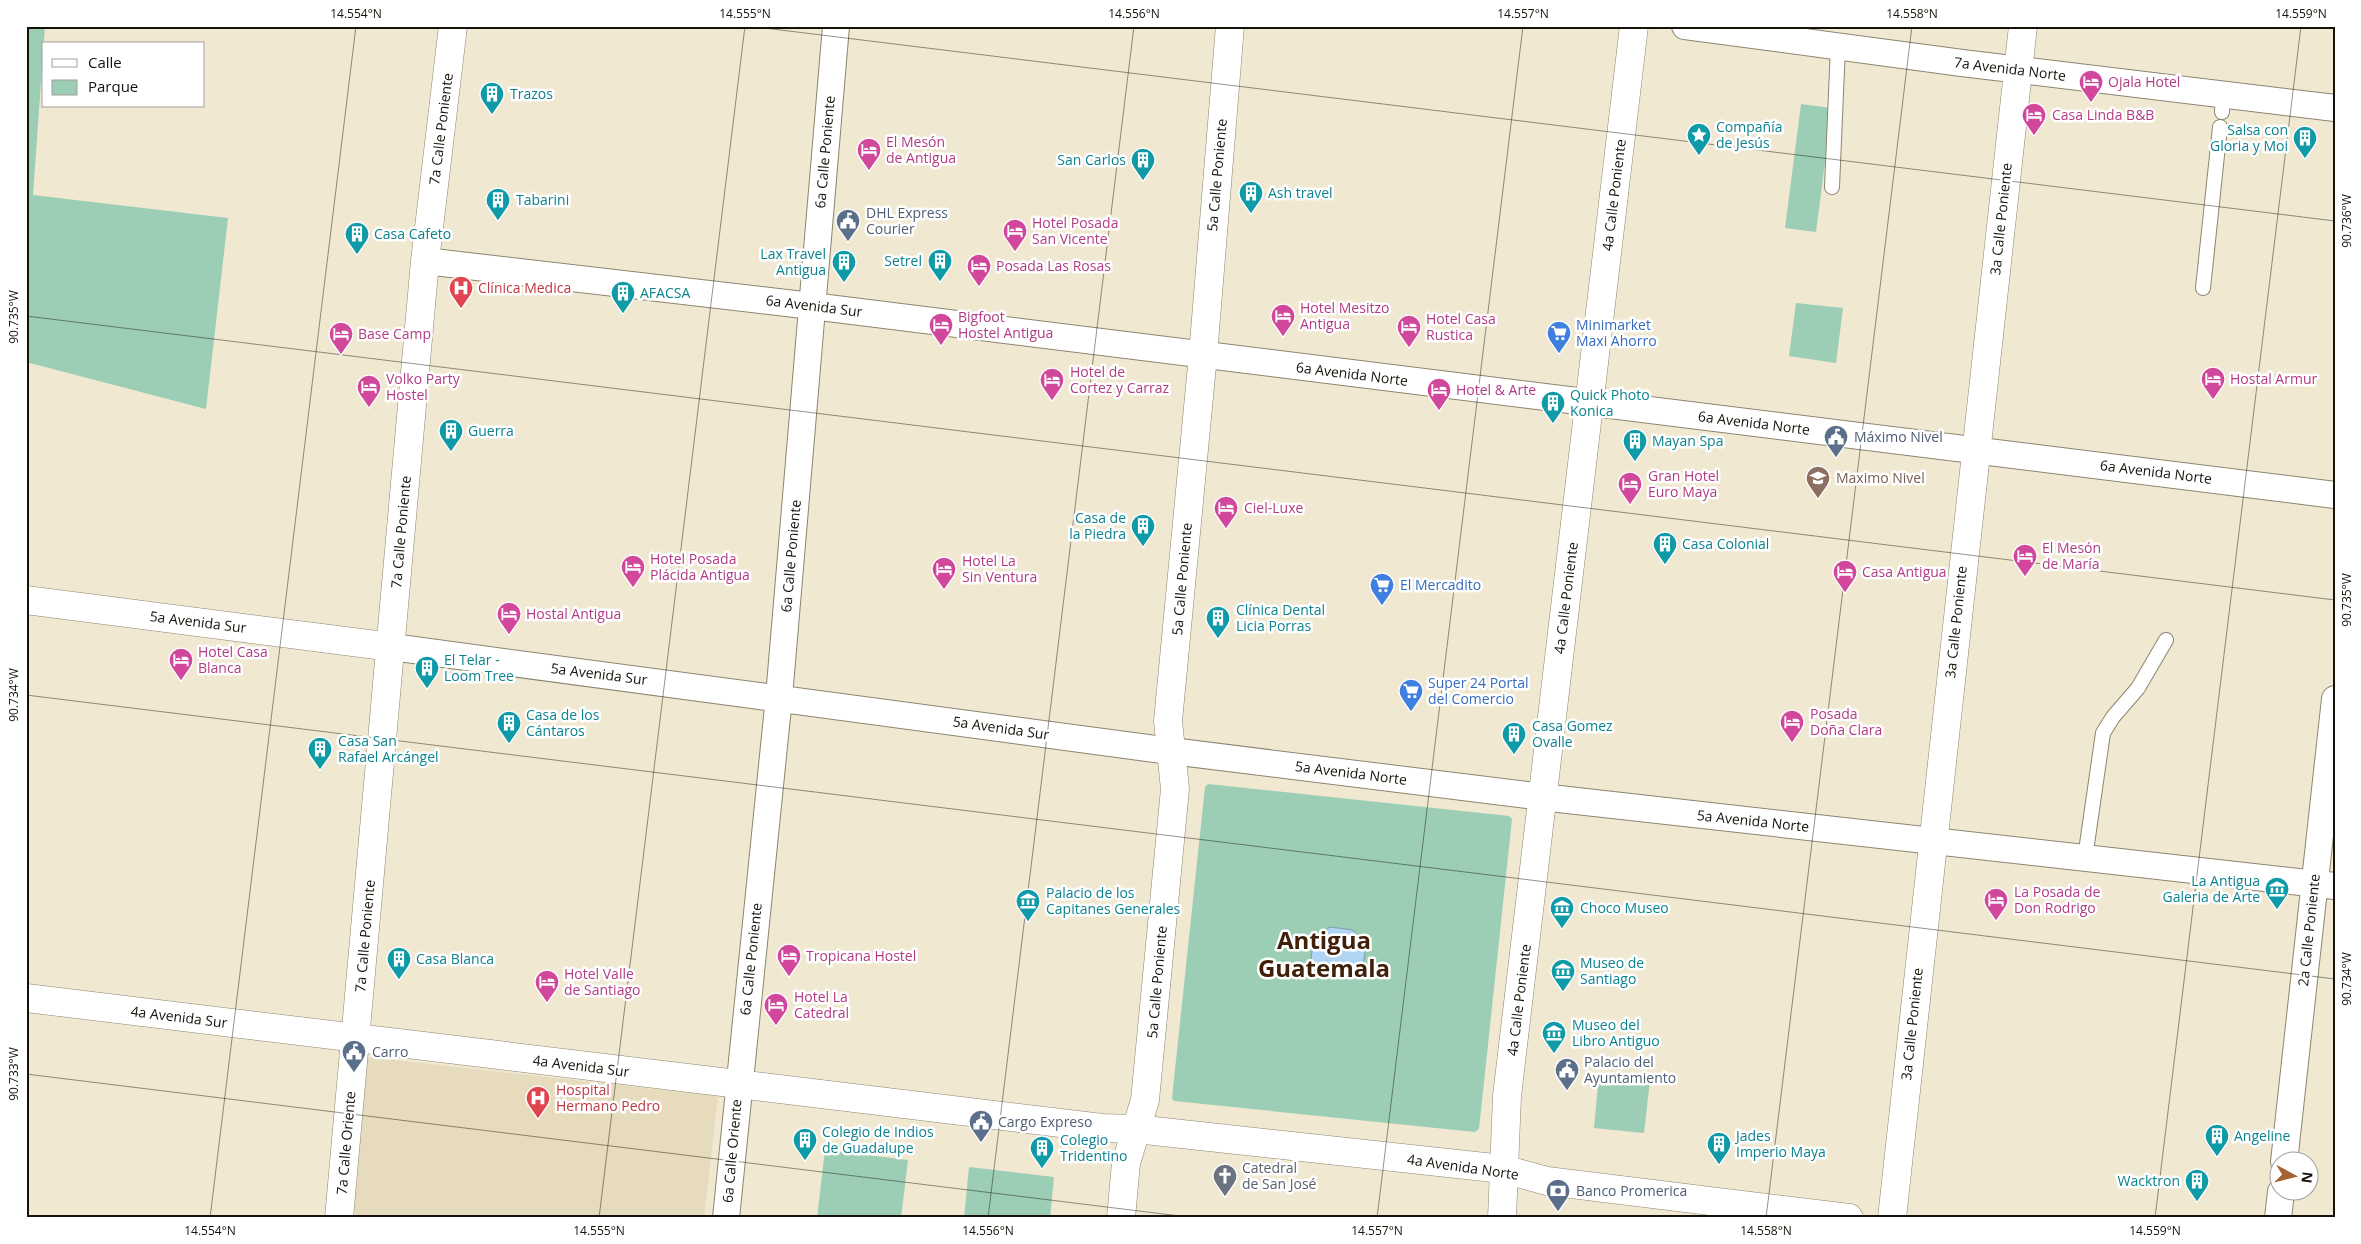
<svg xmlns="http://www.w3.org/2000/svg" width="2361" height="1244" viewBox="0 0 2361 1244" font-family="'Open Sans',sans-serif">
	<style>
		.built { fill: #e6dbbd }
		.green { fill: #9bceb5 }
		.water { fill: #b0d5f4; stroke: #829aae }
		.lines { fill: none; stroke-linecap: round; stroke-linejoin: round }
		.service-casing { stroke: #8d8570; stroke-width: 16 }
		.minor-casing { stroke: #8d8570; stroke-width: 28 }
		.tertiary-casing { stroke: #8d8570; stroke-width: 29 }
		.secondary-casing { stroke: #8d8570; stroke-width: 29 }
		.primary-casing { stroke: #8d8570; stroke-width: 29 }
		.service { stroke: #fff; stroke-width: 14 }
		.minor { stroke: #fff; stroke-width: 26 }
		.tertiary { stroke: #fff; stroke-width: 28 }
		.secondary { stroke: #fff; stroke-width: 28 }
		.primary { stroke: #fff; stroke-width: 28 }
		.ticks { fill: none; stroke: #15120a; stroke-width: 1; stroke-opacity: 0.45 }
		.labels { text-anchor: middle; stroke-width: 5; stroke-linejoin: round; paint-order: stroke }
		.street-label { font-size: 14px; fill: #15120a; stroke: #fff }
		.hotel-label { font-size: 14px; fill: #b23c85; stroke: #fff; text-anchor: start }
		.culture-label { font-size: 14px; fill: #0d838f; stroke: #fff; text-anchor: start }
		.service-label { font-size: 14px; fill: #4e5e75; stroke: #fff; text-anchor: start }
		.health-label { font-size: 14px; fill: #be3a42; stroke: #fff; text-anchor: start }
		.shop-label { font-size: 14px; fill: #366cbe; stroke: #fff; text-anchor: start }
		.education-label { font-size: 14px; fill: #785e54; stroke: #fff; text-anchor: start }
		.worship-label { font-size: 14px; fill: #5b616d; stroke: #fff; text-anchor: start }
		.town-label { font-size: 24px; font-weight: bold; fill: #402009; stroke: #fff }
		.neatline { fill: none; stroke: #15120a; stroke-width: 2 }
		.ticks-label { font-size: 12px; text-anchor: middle; fill: #15120a }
	</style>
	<rect width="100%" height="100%" fill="#f0e8d1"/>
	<path class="built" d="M 367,1057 L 718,1096 L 704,1218 L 349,1218 Z"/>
	<path class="green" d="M 26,26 L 45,26 L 33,195 L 228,218 L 206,409 L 26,362 Z
		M 1801,104 L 1832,108 L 1816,232 L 1785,228 Z
		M 1796,303 L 1843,308 L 1836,363 L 1789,356 Z
		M 1208,784 L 1509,816 L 1512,819 L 1479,1129 L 1475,1132 L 1174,1101 L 1172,1098 L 1205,787 Z
		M 1599,1074 L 1650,1080 L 1644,1133 L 1594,1128 Z
		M 825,1150 L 908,1160 L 901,1218 L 817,1218 Z
		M 969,1167 L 1054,1177 L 1050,1218 L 964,1218 Z"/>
	<path class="water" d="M 1330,927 L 1353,930 L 1366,946 L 1363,966 L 1347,977 L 1324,974 L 1311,958 L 1314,938 Z"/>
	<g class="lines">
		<defs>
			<path id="service" d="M 2222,112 L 2223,95
				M 1832,187 L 1838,46
				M 2203,288 L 2220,127
				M 2085,858 L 2103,733 L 2113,717 L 2138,688 L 2166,640"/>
			<path id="minor" d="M 1685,26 L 1962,63 L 2335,108
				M 425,261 L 812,306 L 2335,495
				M 392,647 L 1155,749 L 1559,799 L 2335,886
				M 2284,1162 L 2335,699
				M 726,1218 L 779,697 L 836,26
				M 2278,1218 L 2281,1192"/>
			<path id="tertiary" d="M 26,600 L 392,647
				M 26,998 L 1102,1128 L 1136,1129 L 1503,1169 L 1547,1181 L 1849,1218"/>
			<path id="secondary" d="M 339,1218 L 425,261 L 453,26
				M 1121,1218 L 1126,1163 L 1145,1100 L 1175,789 L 1168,721 L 1203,355 L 1230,26"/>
			<path id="primary" d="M 1502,1218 L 1507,1096 L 1634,26
				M 1892,1218 L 2023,26"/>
		</defs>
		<use href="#service" class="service-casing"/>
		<use href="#minor" class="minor-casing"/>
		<use href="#tertiary" class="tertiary-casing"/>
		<use href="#secondary" class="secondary-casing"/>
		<use href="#primary" class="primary-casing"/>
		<use href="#service" class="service"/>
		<use href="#minor" class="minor"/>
		<use href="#tertiary" class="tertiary"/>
		<use href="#secondary" class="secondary"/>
		<use href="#primary" class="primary"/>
	</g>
	<path class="ticks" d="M 748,26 L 2335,221M 26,316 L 2335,600M 26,695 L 2335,979M 26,1074 L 1196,1218M 210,1218 L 356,26M 599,1218 L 745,26M 988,1218 L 1134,26M 1377,1218 L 1523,26M 1766,1218 L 1912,26M 2155,1218 L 2301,26"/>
	<defs>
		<symbol id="hotel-pin" viewBox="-11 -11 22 30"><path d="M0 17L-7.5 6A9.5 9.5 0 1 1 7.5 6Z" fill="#d1479c" stroke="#fff"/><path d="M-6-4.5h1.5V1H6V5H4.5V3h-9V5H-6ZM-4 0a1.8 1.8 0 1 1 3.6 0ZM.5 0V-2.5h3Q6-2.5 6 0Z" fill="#fff"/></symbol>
		<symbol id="building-pin" viewBox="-11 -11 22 30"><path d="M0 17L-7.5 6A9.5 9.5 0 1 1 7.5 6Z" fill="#0f9aa8" stroke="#fff"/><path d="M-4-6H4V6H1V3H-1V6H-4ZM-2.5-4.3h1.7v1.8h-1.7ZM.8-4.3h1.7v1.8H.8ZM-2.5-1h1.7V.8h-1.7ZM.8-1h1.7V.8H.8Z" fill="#fff"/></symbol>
		<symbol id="sight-pin" viewBox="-11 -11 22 30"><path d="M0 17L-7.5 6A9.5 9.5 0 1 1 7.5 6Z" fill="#0f9aa8" stroke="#fff"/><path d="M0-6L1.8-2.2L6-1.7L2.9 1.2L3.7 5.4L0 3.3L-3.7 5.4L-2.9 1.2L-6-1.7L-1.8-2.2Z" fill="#fff"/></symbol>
		<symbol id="civic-pin" viewBox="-11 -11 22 30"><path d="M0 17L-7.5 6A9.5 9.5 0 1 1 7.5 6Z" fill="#5c6f8a" stroke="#fff"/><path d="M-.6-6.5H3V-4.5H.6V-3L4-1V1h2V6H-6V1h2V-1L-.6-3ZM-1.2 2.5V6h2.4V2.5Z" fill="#fff"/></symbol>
		<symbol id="hospital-pin" viewBox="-11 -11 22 30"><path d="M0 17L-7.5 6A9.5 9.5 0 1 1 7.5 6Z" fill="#e0444e" stroke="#fff"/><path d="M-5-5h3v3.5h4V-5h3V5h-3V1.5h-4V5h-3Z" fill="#fff"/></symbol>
		<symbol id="supermarket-pin" viewBox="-11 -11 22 30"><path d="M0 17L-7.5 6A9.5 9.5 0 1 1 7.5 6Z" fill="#3f7fe0" stroke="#fff"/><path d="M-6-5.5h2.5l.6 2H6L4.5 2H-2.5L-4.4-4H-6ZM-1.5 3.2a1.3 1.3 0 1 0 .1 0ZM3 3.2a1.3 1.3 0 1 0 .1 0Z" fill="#fff"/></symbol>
		<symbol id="school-pin" viewBox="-11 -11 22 30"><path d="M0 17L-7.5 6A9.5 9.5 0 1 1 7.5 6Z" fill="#8d6e63" stroke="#fff"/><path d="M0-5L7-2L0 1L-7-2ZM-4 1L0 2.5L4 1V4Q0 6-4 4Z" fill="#fff"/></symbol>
		<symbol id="museum-pin" viewBox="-11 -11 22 30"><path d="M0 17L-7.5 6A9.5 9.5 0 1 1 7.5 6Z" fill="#0f9aa8" stroke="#fff"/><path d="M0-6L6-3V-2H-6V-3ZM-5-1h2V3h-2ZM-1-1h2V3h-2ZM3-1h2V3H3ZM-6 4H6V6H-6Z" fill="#fff"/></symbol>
		<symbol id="church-pin" viewBox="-11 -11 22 30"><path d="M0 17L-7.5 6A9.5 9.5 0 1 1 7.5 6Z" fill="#6b7280" stroke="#fff"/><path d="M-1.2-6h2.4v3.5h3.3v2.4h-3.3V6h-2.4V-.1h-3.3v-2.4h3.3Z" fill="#fff"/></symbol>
		<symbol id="bank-pin" viewBox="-11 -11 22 30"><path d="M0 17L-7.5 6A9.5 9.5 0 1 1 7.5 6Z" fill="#5c6f8a" stroke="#fff"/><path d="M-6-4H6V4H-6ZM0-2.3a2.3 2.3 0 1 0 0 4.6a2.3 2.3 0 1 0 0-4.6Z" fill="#fff"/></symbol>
	</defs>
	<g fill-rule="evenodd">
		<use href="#hotel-pin" x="2077" y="68" width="28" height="38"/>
		<use href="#building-pin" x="478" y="80" width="28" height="38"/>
		<use href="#hotel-pin" x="2020" y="101" width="28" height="38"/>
		<use href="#sight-pin" x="1685" y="121" width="28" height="38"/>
		<use href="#building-pin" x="2291" y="124" width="28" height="38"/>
		<use href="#hotel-pin" x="855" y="136" width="28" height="38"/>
		<use href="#building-pin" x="1129" y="146" width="28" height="38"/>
		<use href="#building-pin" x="1237" y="179" width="28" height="38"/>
		<use href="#building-pin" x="484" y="186" width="28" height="38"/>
		<use href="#civic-pin" x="834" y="207" width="28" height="38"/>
		<use href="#hotel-pin" x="1001" y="217" width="28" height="38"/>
		<use href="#building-pin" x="343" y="220" width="28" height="38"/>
		<use href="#building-pin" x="926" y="247" width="28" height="38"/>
		<use href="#building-pin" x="830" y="248" width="28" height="38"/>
		<use href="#hotel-pin" x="965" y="252" width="28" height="38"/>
		<use href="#hospital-pin" x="447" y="274" width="28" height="38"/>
		<use href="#building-pin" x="609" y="279" width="28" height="38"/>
		<use href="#hotel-pin" x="1269" y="302" width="28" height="38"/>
		<use href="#hotel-pin" x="927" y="311" width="28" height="38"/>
		<use href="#hotel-pin" x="1395" y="313" width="28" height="38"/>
		<use href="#supermarket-pin" x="1545" y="319" width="28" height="38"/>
		<use href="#hotel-pin" x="327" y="320" width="28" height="38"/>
		<use href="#hotel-pin" x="2199" y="365" width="28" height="38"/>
		<use href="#hotel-pin" x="1038" y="366" width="28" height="38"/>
		<use href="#hotel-pin" x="355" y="373" width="28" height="38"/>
		<use href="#hotel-pin" x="1425" y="376" width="28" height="38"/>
		<use href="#building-pin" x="1539" y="389" width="28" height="38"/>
		<use href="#building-pin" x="437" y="417" width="28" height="38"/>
		<use href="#civic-pin" x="1822" y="423" width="28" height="38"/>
		<use href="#building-pin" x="1621" y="427" width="28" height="38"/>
		<use href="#school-pin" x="1804" y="464" width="28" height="38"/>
		<use href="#hotel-pin" x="1616" y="470" width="28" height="38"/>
		<use href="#hotel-pin" x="1212" y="494" width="28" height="38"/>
		<use href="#building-pin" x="1129" y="512" width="28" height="38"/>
		<use href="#building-pin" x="1651" y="530" width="28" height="38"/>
		<use href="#hotel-pin" x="2011" y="542" width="28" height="38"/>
		<use href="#hotel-pin" x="619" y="553" width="28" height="38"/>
		<use href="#hotel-pin" x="930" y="555" width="28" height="38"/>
		<use href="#hotel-pin" x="1831" y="558" width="28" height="38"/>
		<use href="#supermarket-pin" x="1368" y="571" width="28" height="38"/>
		<use href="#hotel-pin" x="495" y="600" width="28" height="38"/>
		<use href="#building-pin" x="1204" y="604" width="28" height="38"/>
		<use href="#hotel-pin" x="167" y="646" width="28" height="38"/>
		<use href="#building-pin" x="413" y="654" width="28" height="38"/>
		<use href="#supermarket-pin" x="1397" y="677" width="28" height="38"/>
		<use href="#hotel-pin" x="1778" y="708" width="28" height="38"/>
		<use href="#building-pin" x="495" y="709" width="28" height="38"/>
		<use href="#building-pin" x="1500" y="720" width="28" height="38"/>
		<use href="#building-pin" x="306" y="735" width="28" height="38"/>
		<use href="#museum-pin" x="2263" y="875" width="28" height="38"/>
		<use href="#hotel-pin" x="1982" y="886" width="28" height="38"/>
		<use href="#museum-pin" x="1014" y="887" width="28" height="38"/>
		<use href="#museum-pin" x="1548" y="894" width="28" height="38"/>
		<use href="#hotel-pin" x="775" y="942" width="28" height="38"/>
		<use href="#building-pin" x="385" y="945" width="28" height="38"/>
		<use href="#museum-pin" x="1549" y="957" width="28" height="38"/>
		<use href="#hotel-pin" x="533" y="968" width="28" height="38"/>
		<use href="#hotel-pin" x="762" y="991" width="28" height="38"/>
		<use href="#museum-pin" x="1540" y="1019" width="28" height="38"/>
		<use href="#civic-pin" x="340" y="1038" width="28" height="38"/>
		<use href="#civic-pin" x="1553" y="1056" width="28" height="38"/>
		<use href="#hospital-pin" x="524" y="1084" width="28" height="38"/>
		<use href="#civic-pin" x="967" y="1108" width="28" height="38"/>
		<use href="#building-pin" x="2203" y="1122" width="28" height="38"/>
		<use href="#building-pin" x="791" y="1126" width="28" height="38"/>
		<use href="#building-pin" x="1705" y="1130" width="28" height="38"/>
		<use href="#building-pin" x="1028" y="1134" width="28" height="38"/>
		<use href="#church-pin" x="1211" y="1162" width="28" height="38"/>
		<use href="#building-pin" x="2183" y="1167" width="28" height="38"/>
		<use href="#bank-pin" x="1544" y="1177" width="28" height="38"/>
	</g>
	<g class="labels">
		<g class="street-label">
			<text transform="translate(2010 69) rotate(7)" y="5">7a Avenida Norte</text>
			<text transform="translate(441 129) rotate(-83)" y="5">7a Calle Poniente</text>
			<text transform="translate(825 152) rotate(-85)" y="5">6a Calle Poniente</text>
			<text transform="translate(1217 175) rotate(-85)" y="5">5a Calle Poniente</text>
			<text transform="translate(1614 195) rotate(-83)" y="5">4a Calle Poniente</text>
			<text transform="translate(2001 219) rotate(-84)" y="5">3a Calle Poniente</text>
			<text transform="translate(814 306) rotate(7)" y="5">6a Avenida Sur</text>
			<text transform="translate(1352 374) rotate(7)" y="5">6a Avenida Norte</text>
			<text transform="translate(1754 423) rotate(7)" y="5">6a Avenida Norte</text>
			<text transform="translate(2156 472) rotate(7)" y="5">6a Avenida Norte</text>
			<text transform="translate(401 532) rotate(-85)" y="5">7a Calle Poniente</text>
			<text transform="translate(791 556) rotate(-85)" y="5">6a Calle Poniente</text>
			<text transform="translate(1182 579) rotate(-85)" y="5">5a Calle Poniente</text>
			<text transform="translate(1566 598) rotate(-83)" y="5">4a Calle Poniente</text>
			<text transform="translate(198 622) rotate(7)" y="5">5a Avenida Sur</text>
			<text transform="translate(1956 622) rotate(-84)" y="5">3a Calle Poniente</text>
			<text transform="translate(599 674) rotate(7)" y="5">5a Avenida Sur</text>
			<text transform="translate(1001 728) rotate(8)" y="5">5a Avenida Sur</text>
			<text transform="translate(1351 773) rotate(7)" y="5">5a Avenida Norte</text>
			<text transform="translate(1753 821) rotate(6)" y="5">5a Avenida Norte</text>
			<text transform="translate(2309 930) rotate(-84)" y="5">2a Calle Poniente</text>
			<text transform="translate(365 936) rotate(-85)" y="5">7a Calle Poniente</text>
			<text transform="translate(751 959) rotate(-84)" y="5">6a Calle Poniente</text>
			<text transform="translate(1157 982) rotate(-85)" y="5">5a Calle Poniente</text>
			<text transform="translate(1519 1000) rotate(-83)" y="5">4a Calle Poniente</text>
			<text transform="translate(179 1017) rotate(7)" y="5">4a Avenida Sur</text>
			<text transform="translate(1912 1024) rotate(-84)" y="5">3a Calle Poniente</text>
			<text transform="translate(581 1066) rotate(7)" y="5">4a Avenida Sur</text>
			<text transform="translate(346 1143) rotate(-85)" y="5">7a Calle Oriente</text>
			<text transform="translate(732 1151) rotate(-85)" y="5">6a Calle Oriente</text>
			<text transform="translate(1463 1167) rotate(8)" y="5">4a Avenida Norte</text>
		</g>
		<g class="hotel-label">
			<text x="2108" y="87">Ojala Hotel</text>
			<text x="2052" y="120">Casa Linda B&amp;B</text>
			<text x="886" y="147">El Mesón<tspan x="886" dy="16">de Antigua</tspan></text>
			<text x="1032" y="228">Hotel Posada<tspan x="1032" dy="16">San Vicente</tspan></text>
			<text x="996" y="271">Posada Las Rosas</text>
			<text x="1300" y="313">Hotel Mesitzo<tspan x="1300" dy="16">Antigua</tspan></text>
			<text x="958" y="322">Bigfoot<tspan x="958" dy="16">Hostel Antigua</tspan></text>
			<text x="1426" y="324">Hotel Casa<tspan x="1426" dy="16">Rustica</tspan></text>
			<text x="358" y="339">Base Camp</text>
			<text x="1070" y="377">Hotel de<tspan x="1070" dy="16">Cortez y Carraz</tspan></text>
			<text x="386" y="384">Volko Party<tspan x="386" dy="16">Hostel</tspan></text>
			<text x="2230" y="384">Hostal Armur</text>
			<text x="1456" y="395">Hotel &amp; Arte</text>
			<text x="1648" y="481">Gran Hotel<tspan x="1648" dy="16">Euro Maya</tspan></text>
			<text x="1244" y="513">Ciel-Luxe</text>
			<text x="2042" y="553">El Mesón<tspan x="2042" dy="16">de María</tspan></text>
			<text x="650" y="564">Hotel Posada<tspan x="650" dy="16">Plácida Antigua</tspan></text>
			<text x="962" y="566">Hotel La<tspan x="962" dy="16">Sin Ventura</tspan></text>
			<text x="1862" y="577">Casa Antigua</text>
			<text x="526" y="619">Hostal Antigua</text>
			<text x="198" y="657">Hotel Casa<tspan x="198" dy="16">Blanca</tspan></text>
			<text x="1810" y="719">Posada<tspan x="1810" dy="16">Doña Clara</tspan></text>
			<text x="2014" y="897">La Posada de<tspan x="2014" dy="16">Don Rodrigo</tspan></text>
			<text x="806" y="961">Tropicana Hostel</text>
			<text x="564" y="979">Hotel Valle<tspan x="564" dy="16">de Santiago</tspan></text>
			<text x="794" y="1002">Hotel La<tspan x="794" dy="16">Catedral</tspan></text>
		</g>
		<g class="culture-label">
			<text x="510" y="99">Trazos</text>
			<text x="1716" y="132">Compañía<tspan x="1716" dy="16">de Jesús</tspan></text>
			<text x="2288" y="135" text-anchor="end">Salsa con<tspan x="2288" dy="16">Gloria y Moi</tspan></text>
			<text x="1126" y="165" text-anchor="end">San Carlos</text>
			<text x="1268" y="198">Ash travel</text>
			<text x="516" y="205">Tabarini</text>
			<text x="374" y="239">Casa Cafeto</text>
			<text x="826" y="259" text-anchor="end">Lax Travel<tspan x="826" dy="16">Antigua</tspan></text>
			<text x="922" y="266" text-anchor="end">Setrel</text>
			<text x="640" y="298">AFACSA</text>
			<text x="1570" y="400">Quick Photo<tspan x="1570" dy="16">Konica</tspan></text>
			<text x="468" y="436">Guerra</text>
			<text x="1652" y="446">Mayan Spa</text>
			<text x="1126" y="523" text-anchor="end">Casa de<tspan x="1126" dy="16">la Piedra</tspan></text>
			<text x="1682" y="549">Casa Colonial</text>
			<text x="1236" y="615">Clínica Dental<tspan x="1236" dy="16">Licia Porras</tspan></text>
			<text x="444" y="665">El Telar -<tspan x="444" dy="16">Loom Tree</tspan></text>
			<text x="526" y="720">Casa de los<tspan x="526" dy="16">Cántaros</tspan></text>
			<text x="1532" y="731">Casa Gomez<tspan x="1532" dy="16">Ovalle</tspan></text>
			<text x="338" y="746">Casa San<tspan x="338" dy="16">Rafael Arcángel</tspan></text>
			<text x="2260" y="886" text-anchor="end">La Antigua<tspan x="2260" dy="16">Galeria de Arte</tspan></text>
			<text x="1046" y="898">Palacio de los<tspan x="1046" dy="16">Capitanes Generales</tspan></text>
			<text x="1580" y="913">Choco Museo</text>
			<text x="416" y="964">Casa Blanca</text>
			<text x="1580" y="968">Museo de<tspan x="1580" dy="16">Santiago</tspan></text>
			<text x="1572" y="1030">Museo del<tspan x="1572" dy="16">Libro Antiguo</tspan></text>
			<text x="822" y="1137">Colegio de Indios<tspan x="822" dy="16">de Guadalupe</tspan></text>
			<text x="1736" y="1141">Jades<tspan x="1736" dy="16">Imperio Maya</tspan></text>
			<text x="2234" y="1141">Angeline</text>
			<text x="1060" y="1145">Colegio<tspan x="1060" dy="16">Tridentino</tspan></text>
			<text x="2180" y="1186" text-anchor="end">Wacktron</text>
		</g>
		<g class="service-label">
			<text x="866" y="218">DHL Express<tspan x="866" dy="16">Courier</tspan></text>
			<text x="1854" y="442">Máximo Nivel</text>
			<text x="372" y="1057">Carro</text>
			<text x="1584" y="1067">Palacio del<tspan x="1584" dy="16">Ayuntamiento</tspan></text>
			<text x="998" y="1127">Cargo Expreso</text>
			<text x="1576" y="1196">Banco Promerica</text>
		</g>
		<g class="health-label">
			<text x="478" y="293">Clínica Medica</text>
			<text x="556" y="1095">Hospital<tspan x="556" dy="16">Hermano Pedro</tspan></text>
		</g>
		<g class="shop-label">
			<text x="1576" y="330">Minimarket<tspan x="1576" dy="16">Maxi Ahorro</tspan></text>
			<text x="1400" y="590">El Mercadito</text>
			<text x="1428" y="688">Super 24 Portal<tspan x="1428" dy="16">del Comercio</tspan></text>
		</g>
		<g class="education-label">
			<text x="1836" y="483">Maximo Nivel</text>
		</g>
		<g class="worship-label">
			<text x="1242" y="1173">Catedral<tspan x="1242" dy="16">de San José</tspan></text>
		</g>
		<g class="town-label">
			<text x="1324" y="949">Antigua<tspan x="1324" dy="28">Guatemala</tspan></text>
		</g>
	</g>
	<rect width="2361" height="1244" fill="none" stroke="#ffffff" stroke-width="55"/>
	<rect x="42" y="42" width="162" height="65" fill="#ffffff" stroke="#a1a09d"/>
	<rect x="52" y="59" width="25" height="8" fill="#ffffff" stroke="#a1a09d"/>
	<text x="88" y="68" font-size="15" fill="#15120a">Calle</text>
	<rect x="52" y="80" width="25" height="15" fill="#9bceb5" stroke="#a1a09d"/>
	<text x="88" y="92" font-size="15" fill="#15120a">Parque</text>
	<g transform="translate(2294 1176) rotate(97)"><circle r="24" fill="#ffffff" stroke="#a1a09d"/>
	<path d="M0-4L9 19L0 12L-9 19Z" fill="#a56131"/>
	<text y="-8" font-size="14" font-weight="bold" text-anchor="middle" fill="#15120a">N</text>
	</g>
	<rect x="28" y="28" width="2306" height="1188" class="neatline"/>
	<g class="ticks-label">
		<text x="356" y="18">14.554°N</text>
		<text x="745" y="18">14.555°N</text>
		<text x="1134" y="18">14.556°N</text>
		<text x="1523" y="18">14.557°N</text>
		<text x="1912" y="18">14.558°N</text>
		<text x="2301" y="18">14.559°N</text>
		<text transform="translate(2347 221) rotate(-90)" y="4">90.736°W</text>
		<text transform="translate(14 317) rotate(-90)" y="4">90.735°W</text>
		<text transform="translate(2347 600) rotate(-90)" y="4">90.735°W</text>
		<text transform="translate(14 695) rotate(-90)" y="4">90.734°W</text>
		<text transform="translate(2347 979) rotate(-90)" y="4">90.734°W</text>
		<text transform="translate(14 1074) rotate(-90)" y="4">90.733°W</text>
		<text x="210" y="1235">14.554°N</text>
		<text x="599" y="1235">14.555°N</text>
		<text x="988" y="1235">14.556°N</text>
		<text x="1377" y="1235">14.557°N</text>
		<text x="1766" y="1235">14.558°N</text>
		<text x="2155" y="1235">14.559°N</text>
	</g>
</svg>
